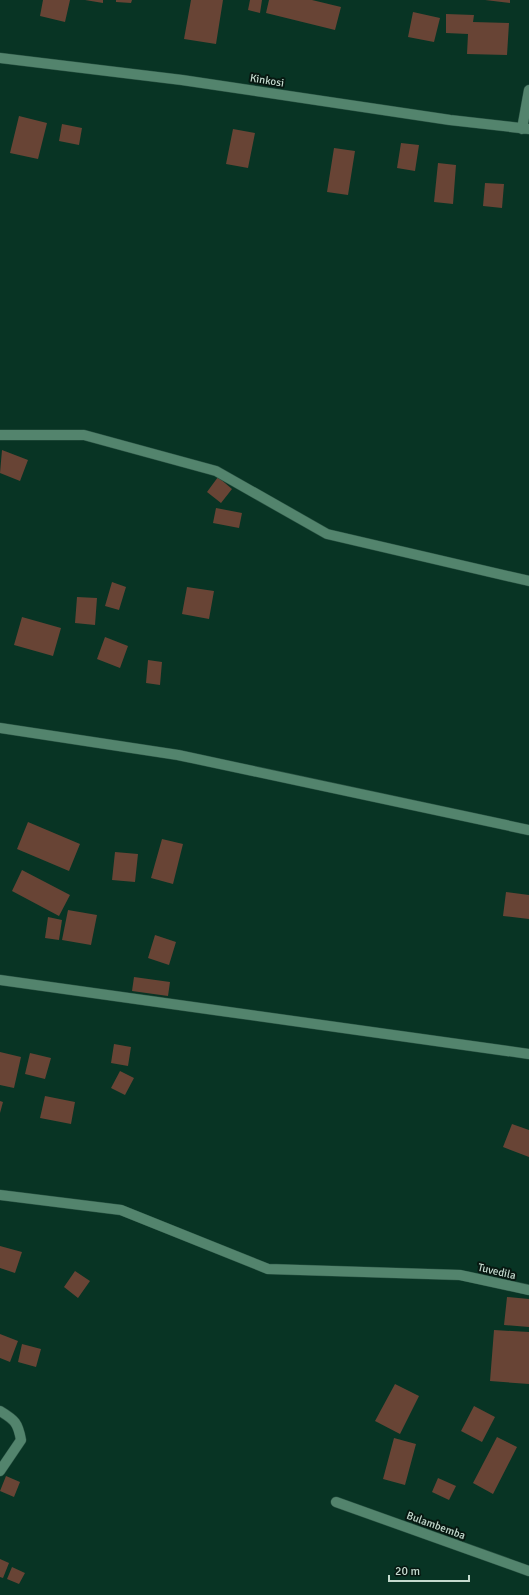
<svg xmlns="http://www.w3.org/2000/svg" width="529" height="1595" viewBox="0 0 529 1595" font-family="Signika,sans-serif">
	<style>
		.building { fill: #684435 }
		.lines { fill: none; stroke-linecap: round; stroke-linejoin: round }
		.minor-casing { stroke: #2a5243; stroke-width: 11 }
		.minor { stroke: #53846d; stroke-width: 10 }
		.labels { text-anchor: middle; stroke-width: 4; stroke-linejoin: round; paint-order: stroke }
		.street-label { font-size: 11px; fill: #c4dace; stroke: #071811 }
	</style>
	<rect width="100%" height="100%" fill="#083424"/>
	<path class="building" d="M 43,0 L 70,0 L 65,22 L 40,16 Z
		M 85,0 L 103,0 L 103,3 Z
		M 116,0 L 132,0 L 131,3 L 116,2 Z
		M 191,0 L 223,0 L 216,44 L 184,39 Z
		M 250,0 L 262,0 L 260,13 L 248,10 Z
		M 269,0 L 312,0 L 341,7 L 335,30 L 266,13 Z
		M 485,0 L 510,0 L 510,3 Z
		M 413,12 L 440,18 L 434,42 L 408,37 Z
		M 446,14 L 474,15 L 473,22 L 509,23 L 507,55 L 467,54 L 468,34 L 446,33 Z
		M 19,116 L 47,123 L 38,159 L 10,153 Z
		M 62,124 L 82,128 L 79,145 L 59,141 Z
		M 233,129 L 255,133 L 248,168 L 226,164 Z
		M 401,143 L 419,145 L 415,171 L 397,168 Z
		M 334,148 L 355,151 L 348,195 L 327,192 Z
		M 438,163 L 456,165 L 453,204 L 434,202 Z
		M 485,183 L 504,184 L 502,208 L 483,206 Z
		M 2,450 L 28,460 L 20,481 L 0,473 Z
		M 218,477 L 232,489 L 221,503 L 207,492 Z
		M 216,508 L 242,513 L 239,528 L 213,523 Z
		M 112,582 L 126,587 L 119,610 L 105,606 Z
		M 187,587 L 214,591 L 209,619 L 182,614 Z
		M 77,597 L 97,598 L 95,625 L 75,623 Z
		M 22,617 L 61,628 L 53,656 L 14,645 Z
		M 105,637 L 128,646 L 120,668 L 97,659 Z
		M 148,660 L 162,662 L 160,685 L 146,683 Z
		M 28,822 L 80,844 L 69,871 L 17,849 Z
		M 162,839 L 183,844 L 173,884 L 151,878 Z
		M 115,852 L 138,854 L 135,882 L 112,880 Z
		M 22,870 L 70,895 L 59,916 L 12,891 Z
		M 506,892 L 529,895 L 529,919 L 503,916 Z
		M 68,910 L 97,915 L 91,945 L 62,940 Z
		M 48,917 L 62,920 L 59,940 L 45,938 Z
		M 155,935 L 176,942 L 169,965 L 148,958 Z
		M 134,977 L 170,982 L 168,996 L 132,991 Z
		M 114,1044 L 131,1047 L 128,1066 L 111,1063 Z
		M 0,1052 L 21,1057 L 14,1088 L 0,1085 Z
		M 30,1053 L 51,1058 L 45,1079 L 25,1074 Z
		M 120,1071 L 134,1078 L 125,1095 L 111,1088 Z
		M 45,1096 L 75,1102 L 71,1124 L 40,1118 Z
		M 0,1101 L 3,1102 L 0,1113 Z
		M 512,1124 L 529,1130 L 529,1157 L 503,1147 Z
		M 0,1246 L 22,1252 L 15,1273 L 0,1268 Z
		M 75,1271 L 90,1281 L 78,1298 L 64,1287 Z
		M 507,1297 L 529,1299 L 529,1327 L 504,1325 Z
		M 494,1330 L 529,1332 L 529,1384 L 490,1381 Z
		M 0,1334 L 18,1341 L 10,1362 L 0,1358 Z
		M 22,1344 L 41,1349 L 36,1367 L 18,1362 Z
		M 395,1384 L 419,1396 L 400,1434 L 375,1421 Z
		M 474,1406 L 495,1417 L 482,1442 L 461,1431 Z
		M 497,1437 L 517,1447 L 493,1494 L 473,1483 Z
		M 394,1438 L 416,1444 L 405,1485 L 383,1479 Z
		M 6,1476 L 20,1482 L 14,1497 L 0,1491 Z
		M 438,1478 L 456,1486 L 449,1500 L 432,1492 Z
		M 0,1559 L 9,1563 L 3,1578 L 0,1577 Z
		M 12,1567 L 25,1573 L 19,1584 L 7,1579 Z"/>
	<g class="lines">
		<defs>
			<path id="minor" d="M 0,58 L 182,80 L 450,120 L 529,129
				M 522,129 L 529,90
				M 0,435 L 84,435 L 216,471 L 327,534 L 529,581
				M 0,728 L 178,755 L 529,830
				M 0,980 L 529,1054
				M 0,1195 L 121,1210 L 268,1269 L 460,1275 L 529,1290
				M 0,1411 C 15,1420 18,1423 21,1440 L 0,1471
				M 336,1502 L 529,1571"/>
		</defs>
		<use href="#minor" class="minor-casing"/>
		<use href="#minor" class="minor"/>
	</g>
	<g class="labels">
		<g class="street-label">
			<text transform="translate(267 80) rotate(9)" y="4">Kinkosi</text>
			<text transform="translate(497 1271) rotate(13)" y="4">Tuvedila</text>
			<text transform="translate(436 1525) rotate(20)" y="4">Bulambemba</text>
		</g>
	</g>
	<path d="M389 1575v6h80v-6" fill="none" stroke="#c4dace" stroke-width="2"/>
	<text x="395" y="1575" font-size="12" fill="#c4dace" stroke="#071811" stroke-width="3" paint-order="stroke">20 m</text>
</svg>
